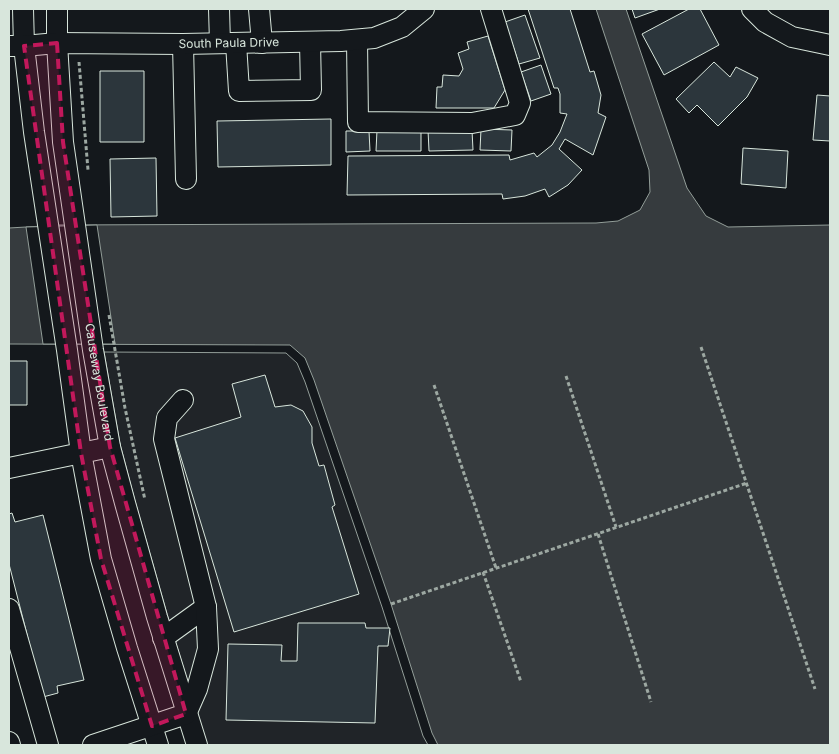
<svg xmlns="http://www.w3.org/2000/svg" width="839" height="754" viewBox="0 0 839 754" font-family="Inter,sans-serif">
	<style>
		.green { fill: #202428; stroke: #939e99 }
		.water { fill: #363b3e; stroke: #939e99 }
		.pier { fill: #14181c; stroke: #939e99 }
		.building { fill: #2c363c; stroke: #d8e6dc }
		.lines { fill: none; stroke-linecap: round; stroke-linejoin: round }
		.minor-casing { stroke: #d8e6dc; stroke-width: 22 }
		.path { stroke: #9da8a2; stroke-width: 3; stroke-dasharray: 4 2.5; stroke-linecap: butt }
		.minor { stroke: #14181c; stroke-width: 20 }
		.marked { fill: #c2185b; fill-opacity: 0.2; stroke: #c2185b; stroke-width: 4; stroke-dasharray: 10 6; stroke-linejoin: round }
		.labels { text-anchor: middle; stroke-width: 4; stroke-linejoin: round; paint-order: stroke }
		.street-label { font-size: 12px; fill: #d8e6dc; stroke: #14181c }
	</style>
	<rect width="100%" height="100%" fill="#14181c"/>
	<path class="green" d="M 104,352 L 286,353 L 297,363 L 305,382 L 382,607 L 423,736 L 428,745 L 207,745 L 167,614 L 135,501 L 120,444 Z"/>
	<path class="water" d="M 596,9 L 626,9 L 687,188 L 706,216 L 728,227 L 830,225 L 830,745 L 438,745 L 432,733 L 391,604 L 314,380 L 305,358 L 290,345 L 9,344 L 9,228 L 60,225 L 596,223 L 618,221 L 640,210 L 650,192 L 649,170 Z"/>
	<path class="pier" d="M 97,225 L 115,344 L 43,344 L 26,227 Z"/>
	<path class="building" d="M 528,9 L 570,9 L 590,72 L 594,71 L 601,95 L 598,113 L 606,117 L 593,155 L 565,139 L 559,149 L 582,170 L 568,185 L 549,197 L 545,189 L 525,196 L 503,199 L 502,194 L 347,195 L 348,156 L 509,155 L 510,160 L 534,153 L 537,157 L 552,145 L 560,132 L 567,114 L 560,113 L 560,94 L 558,88 L 554,88 Z
		M 632,9 L 660,9 L 635,18 Z
		M 689,9 L 700,9 L 719,45 L 664,75 L 642,34 Z
		M 525,15 L 540,58 L 519,64 L 505,22 Z
		M 488,36 L 505,90 L 494,108 L 436,108 L 437,87 L 442,87 L 443,75 L 459,76 L 463,69 L 458,53 L 469,49 L 467,42 Z
		M 714,62 L 730,77 L 736,67 L 758,78 L 747,97 L 718,126 L 697,105 L 689,113 L 676,99 Z
		M 541,65 L 551,94 L 531,101 L 521,72 Z
		M 100,71 L 144,71 L 144,142 L 100,142 Z
		M 817,95 L 830,96 L 830,141 L 813,140 Z
		M 331,119 L 331,165 L 218,167 L 217,121 Z
		M 481,129 L 512,130 L 511,151 L 480,150 Z
		M 377,130 L 421,131 L 421,151 L 376,151 Z
		M 428,130 L 472,130 L 473,150 L 429,151 Z
		M 346,131 L 369,131 L 370,151 L 346,152 Z
		M 743,148 L 788,151 L 786,188 L 741,184 Z
		M 156,158 L 157,216 L 111,217 L 110,159 Z
		M 9,361 L 27,361 L 27,405 L 9,405 Z
		M 265,375 L 275,407 L 291,405 L 303,411 L 312,427 L 312,443 L 319,466 L 324,465 L 335,505 L 332,507 L 359,594 L 234,632 L 175,438 L 241,417 L 232,384 Z
		M 12,513 L 15,522 L 43,515 L 84,680 L 57,686 L 58,693 L 43,697 L 9,564 L 9,514 Z
		M 298,623 L 365,623 L 366,628 L 390,628 L 388,646 L 378,646 L 375,723 L 226,720 L 228,644 L 282,645 L 281,661 L 297,661 Z"/>
	<g class="lines">
		<defs>
			<g id="minor">
				<path d="M 23,9 L 24,46 L 34,132 L 67,350 L 81,453 L 101,559 L 127,648 L 158,745"/>
				<path id="s1" d="M 57,9 L 57,43 L 63,142 L 93,350 L 110,447 L 125,503 L 157,617 L 197,745"/>
				<path d="M 219,9 L 220,43"/>
				<path d="M 259,9 L 262,43"/>
				<path d="M 752,9 L 765,22 L 792,37 L 830,45"/>
				<path d="M 357,40 L 358,122 L 472,123 L 515,115 L 520,103 L 491,9"/>
				<path d="M 236,43 L 239,91 L 311,90 L 310,42"/>
				<path d="M 183,44 L 186,179"/>
				<path id="s2" d="M 9,46 L 24,46 L 57,43 L 183,44 L 341,41 L 374,38 L 402,27 L 424,9"/>
				<path d="M 9,468 L 110,447"/>
				<path d="M 9,609 L 48,745"/>
				<path d="M 163,638 L 206,607"/>
				<path d="M 9,742 L 10,745"/>
				<path d="M 93,745 L 186,714 L 197,689 L 208,649 L 206,607 L 164,439 L 167,418 L 183,400"/>
			</g>
		</defs>
		<use href="#minor" class="minor-casing"/>
		<path class="path" d="M 79,62 L 88,170
			M 109,315 L 125,408 L 145,500
			M 701,347 L 815,689
			M 566,376 L 616,527
			M 434,385 L 496,568
			M 598,534 L 651,702
			M 483,572 L 521,682
			M 391,604 L 747,483"/>
		<use href="#minor" class="minor"/>
	</g>
	<path class="marked" d="M 57,43 L 63,142 L 110,447 L 186,714 L 152,726 L 101,559 L 81,453 L 24,46 Z"/>
	<g class="labels">
		<g class="street-label">
			<text dy="4" stroke="none"><textPath href="#s2" startOffset="220">South Paula Drive</textPath></text>
			<text dy="4" stroke="none"><textPath href="#s1" startOffset="376">Causeway Boulevard</textPath></text>
		</g>
	</g>
	<rect width="839" height="754" fill="none" stroke="#d8e6dc" stroke-width="20"/>
</svg>
